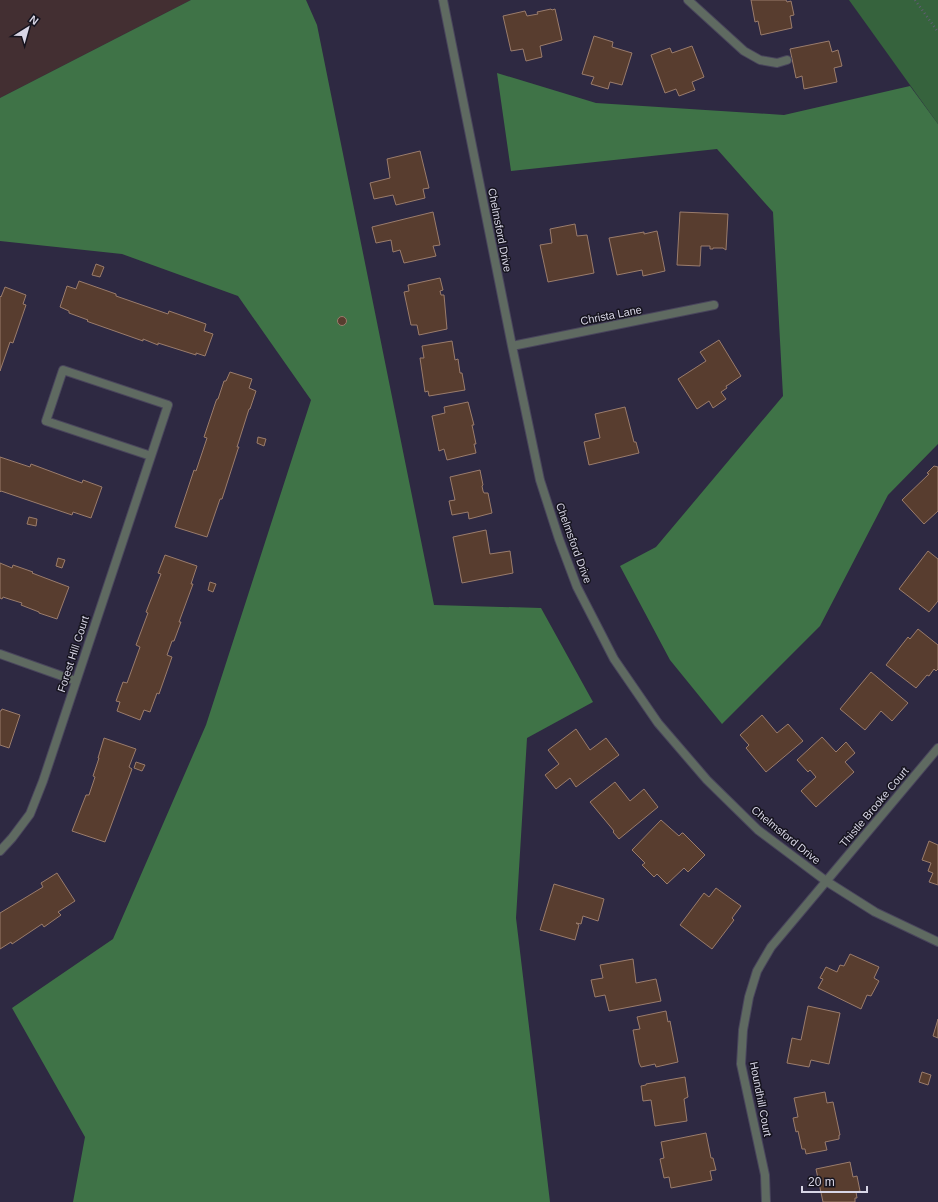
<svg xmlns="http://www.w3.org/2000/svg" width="938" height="1202" viewBox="0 0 938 1202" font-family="Arial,sans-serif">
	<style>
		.education { fill: #432f32 }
		.green { fill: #36633d }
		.forest { fill: #3f7347 }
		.building { fill: #583d2f; stroke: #9a7c6c }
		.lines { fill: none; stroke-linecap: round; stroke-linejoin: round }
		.lane-casing { stroke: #49455c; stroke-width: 10 }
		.street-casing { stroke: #49455c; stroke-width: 10 }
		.path { stroke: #625e74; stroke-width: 2.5; stroke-dasharray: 1 3; stroke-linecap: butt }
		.lane { stroke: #5f6a61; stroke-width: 8 }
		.street { stroke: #5f6a61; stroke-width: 8 }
		.labels { text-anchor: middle; stroke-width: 3; stroke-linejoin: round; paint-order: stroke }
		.street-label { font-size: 11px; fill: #d8d6e6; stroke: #16141f }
	</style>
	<rect width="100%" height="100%" fill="#2e2942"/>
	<path class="education" d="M 0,0 L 191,0 L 0,98 Z"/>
	<path class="green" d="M 849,0 L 938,0 L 938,124 Z"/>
	<path class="forest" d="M 191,0 L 306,0 L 317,25 L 434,605 L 541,608 L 593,702 L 527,738 L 516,918 L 550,1202 L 73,1202 L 85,1137 L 12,1008 L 113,939 L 206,725 L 311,400 L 238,296 L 122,254 L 0,241 L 0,98 Z
		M 497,73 L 596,103 L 784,115 L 910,86 L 938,124 L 938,444 L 888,495 L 820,626 L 722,724 L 670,660 L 620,566 L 656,547 L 783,396 L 773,212 L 717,149 L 511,171 Z"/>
	<path class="building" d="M 751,0 L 786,0 L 787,2 L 791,1 L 794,15 L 790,16 L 792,28 L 761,35 L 758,21 L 755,22 Z
		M 551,9 L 552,10 L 555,9 L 562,40 L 540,46 L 542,57 L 526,61 L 523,49 L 511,51 L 503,16 L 525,11 L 527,16 L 538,14 L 537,12 Z
		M 594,36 L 613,42 L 612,47 L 632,53 L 622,85 L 610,82 L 608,89 L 591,84 L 594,77 L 582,74 Z
		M 829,41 L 832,52 L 838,50 L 842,66 L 834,68 L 837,82 L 804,89 L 802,76 L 796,78 L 790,49 Z
		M 692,46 L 704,77 L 692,82 L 695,90 L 679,96 L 676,89 L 665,93 L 651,55 L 670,48 L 672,53 Z
		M 420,151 L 429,188 L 423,189 L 425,198 L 396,205 L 393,195 L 374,199 L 370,183 L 390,178 L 387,159 Z
		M 433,212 L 440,245 L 433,246 L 436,256 L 404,263 L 400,250 L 393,252 L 391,240 L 376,243 L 372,227 Z
		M 680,212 L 728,214 L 726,250 L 723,248 L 713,248 L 713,249 L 710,249 L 710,246 L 701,246 L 700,266 L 677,265 Z
		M 575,224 L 577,236 L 587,235 L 594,273 L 548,282 L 540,245 L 552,243 L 550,229 Z
		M 657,231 L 665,271 L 643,276 L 642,270 L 617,275 L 609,238 L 644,232 L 644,234 Z
		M 96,264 L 104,267 L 100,277 L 92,275 Z
		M 440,278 L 443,290 L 440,291 L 441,295 L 444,295 L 447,329 L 419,335 L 417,325 L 411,325 L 404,292 L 409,291 L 408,285 Z
		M 79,281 L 116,294 L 116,296 L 168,314 L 169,311 L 206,324 L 204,331 L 213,334 L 205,356 L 196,353 L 196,355 L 158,343 L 158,345 L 143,339 L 143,341 L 89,322 L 87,321 L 88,320 L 69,313 L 69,311 L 60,307 L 67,286 L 76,289 Z
		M 5,287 L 26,295 L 23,304 L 26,305 L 13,343 L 10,342 L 0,371 L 0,296 L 1,297 Z
		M337.5 321a4.5 4.5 0 1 1 9 0a4.5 4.5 0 1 1-9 0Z
		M 719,340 L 741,376 L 728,385 L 726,386 L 727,388 L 721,392 L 726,399 L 713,408 L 709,401 L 697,409 L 678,379 L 706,361 L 700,352 Z
		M 452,341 L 455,360 L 458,359 L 460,373 L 462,373 L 465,390 L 429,396 L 428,391 L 425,392 L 420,358 L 424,358 L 422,346 Z
		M 230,372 L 252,379 L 249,388 L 256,391 L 250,409 L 249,409 L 237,447 L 239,447 L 238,449 L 222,499 L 220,499 L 207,537 L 175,527 L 194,470 L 196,471 L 207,438 L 204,437 L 216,401 L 217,399 L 218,399 L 224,381 L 226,381 Z
		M 468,402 L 474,425 L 472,425 L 476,444 L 474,444 L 476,453 L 447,460 L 444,449 L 439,451 L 432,416 L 445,413 L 444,407 Z
		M 625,407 L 634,442 L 636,442 L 639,453 L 589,465 L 584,442 L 600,438 L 595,414 Z
		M 258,437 L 266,439 L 264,446 L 257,443 Z
		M 0,457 L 30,467 L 31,464 L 82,483 L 83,480 L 102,487 L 91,518 L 73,512 L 72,515 L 1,491 L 0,492 Z
		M 934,466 L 938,467 L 938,511 L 924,524 L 902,500 L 929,474 L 927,473 Z
		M 480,470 L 483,485 L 482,486 L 483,491 L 484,493 L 488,493 L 492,513 L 469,519 L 468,512 L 452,515 L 449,501 L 455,500 L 450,477 Z
		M 29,517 L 37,519 L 36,526 L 27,524 Z
		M 486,530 L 490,554 L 510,551 L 513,573 L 462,583 L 453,537 Z
		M 928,551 L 938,559 L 938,601 L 929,612 L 899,589 Z
		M 165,555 L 197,566 L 191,584 L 193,584 L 179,622 L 181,622 L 174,641 L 172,641 L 167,655 L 172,657 L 159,694 L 157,693 L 150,712 L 144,710 L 140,720 L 117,711 L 120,702 L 116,701 L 123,682 L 127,683 L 140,647 L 136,645 L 148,613 L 146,612 L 161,574 L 158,573 Z
		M 58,558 L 65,560 L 62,568 L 56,566 Z
		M 0,563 L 12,568 L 13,565 L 33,572 L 32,573 L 69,587 L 57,619 L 39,613 L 39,612 L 21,605 L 22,603 L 9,599 L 3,597 L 2,599 L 0,598 Z
		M 210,582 L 216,584 L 213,592 L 208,590 Z
		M 918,629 L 938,645 L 938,669 L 936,671 L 934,669 L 929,676 L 927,675 L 916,688 L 886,665 L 908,637 L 910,639 Z
		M 871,672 L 908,703 L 892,721 L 881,711 L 865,730 L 840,709 Z
		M 2,709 L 20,715 L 9,748 L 0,745 L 0,711 L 1,711 Z
		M 762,715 L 777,733 L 788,724 L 803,741 L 766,772 L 746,748 L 749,745 L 740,735 Z
		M 576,729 L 590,750 L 606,738 L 619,755 L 576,787 L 570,778 L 556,789 L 545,775 L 559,764 L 548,750 Z
		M 822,737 L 836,752 L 846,742 L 855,753 L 845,762 L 854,772 L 816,807 L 801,791 L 816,777 L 810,770 L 808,772 L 797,760 Z
		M 104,738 L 136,749 L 129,767 L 132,769 L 105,842 L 72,831 L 86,795 L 89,795 L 95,777 L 93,776 L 99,758 L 98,758 Z
		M 136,762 L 145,765 L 142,771 L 134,768 Z
		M 615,782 L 630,801 L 644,789 L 658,807 L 619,839 L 613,832 L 614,831 L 590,802 Z
		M 661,820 L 679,836 L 682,833 L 683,833 L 705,855 L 688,872 L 684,868 L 667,884 L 657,874 L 654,877 L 642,865 L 645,863 L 632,850 Z
		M 929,841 L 938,845 L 938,885 L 929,882 L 933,873 L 928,871 L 931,863 L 922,860 Z
		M 57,873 L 75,901 L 58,912 L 61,915 L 44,927 L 42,924 L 12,944 L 11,942 L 0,949 L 0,913 L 43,887 L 41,883 Z
		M 554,884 L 604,899 L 598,921 L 583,916 L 581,924 L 576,923 L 579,925 L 575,940 L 540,930 Z
		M 716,888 L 741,906 L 732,918 L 734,920 L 712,949 L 680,925 L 704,893 L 709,897 Z
		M 850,954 L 879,967 L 874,978 L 879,981 L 871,996 L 867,995 L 861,1009 L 818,988 L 823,979 L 820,978 L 826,967 L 837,972 L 840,965 L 844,966 Z
		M 633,959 L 636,983 L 656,979 L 661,1001 L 609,1011 L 605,995 L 595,997 L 591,980 L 603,978 L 600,965 Z
		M 808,1006 L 840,1013 L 829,1064 L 811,1060 L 809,1067 L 787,1063 L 792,1038 L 801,1040 Z
		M 666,1011 L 668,1022 L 670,1021 L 678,1062 L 656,1067 L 655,1064 L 641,1067 L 639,1063 L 633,1030 L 640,1029 L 637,1017 Z
		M 938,1019 L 938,1038 L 933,1036 Z
		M 922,1072 L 931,1075 L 928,1085 L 919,1082 Z
		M 685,1077 L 688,1097 L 684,1099 L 687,1121 L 655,1126 L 651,1100 L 643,1101 L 641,1086 L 646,1085 L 646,1084 Z
		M 825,1092 L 827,1103 L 833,1102 L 840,1135 L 839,1135 L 839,1139 L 825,1142 L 827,1150 L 806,1154 L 805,1149 L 802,1149 L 798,1131 L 796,1132 L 793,1118 L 798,1117 L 794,1098 Z
		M 706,1133 L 711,1158 L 713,1158 L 716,1170 L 710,1171 L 712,1180 L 671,1188 L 669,1177 L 664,1178 L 660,1159 L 664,1158 L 661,1142 Z
		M 850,1162 L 853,1177 L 857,1176 L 860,1191 L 856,1192 L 857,1198 L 855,1198 L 855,1202 L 823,1202 L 816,1169 Z"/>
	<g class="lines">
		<defs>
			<path id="lane" d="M 688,0 L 744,51 L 760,60 L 777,63 L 787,60"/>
			<path id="street" d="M 443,0 L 512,346 L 540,480 L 559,539 L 577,587 L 614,659 L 658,723 L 707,780 L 758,830 L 826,881 L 875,912 L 938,942
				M 512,346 L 714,305
				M 0,654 L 76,681
				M 0,851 L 12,838 L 30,814 L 43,781 L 168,405 L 63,370 L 46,421 L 151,456
				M 766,1202 L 765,1175 L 741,1064 L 743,1030 L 749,997 L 757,971 L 771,947 L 938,748"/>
		</defs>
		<use href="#lane" class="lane-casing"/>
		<use href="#street" class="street-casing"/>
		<path class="path" d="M 915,0 L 938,32"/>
		<use href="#lane" class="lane"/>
		<use href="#street" class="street"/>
	</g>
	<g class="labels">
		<g class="street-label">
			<text transform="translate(500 230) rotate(79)" y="4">Chelmsford Drive</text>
			<text transform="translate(611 315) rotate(-11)" y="4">Christa Lane</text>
			<text transform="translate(574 543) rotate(70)" y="4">Chelmsford Drive</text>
			<text transform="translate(73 654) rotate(-72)" y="4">Forest Hill Court</text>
			<text transform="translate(874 807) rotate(-50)" y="4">Thistle Brooke Court</text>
			<text transform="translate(786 835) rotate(39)" y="4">Chelmsford Drive</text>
			<text transform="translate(761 1099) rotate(79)" y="4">Houndhill Court</text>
		</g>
	</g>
	<g transform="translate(28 28) rotate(37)" stroke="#16141f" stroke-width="3" paint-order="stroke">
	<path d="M0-3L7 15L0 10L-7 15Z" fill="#d8d6e6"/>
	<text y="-6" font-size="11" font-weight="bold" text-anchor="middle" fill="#d8d6e6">N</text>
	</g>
	<path d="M802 1186v6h65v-6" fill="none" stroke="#d8d6e6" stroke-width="2"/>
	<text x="808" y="1186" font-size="12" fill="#d8d6e6" stroke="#16141f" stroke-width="3" paint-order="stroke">20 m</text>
</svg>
